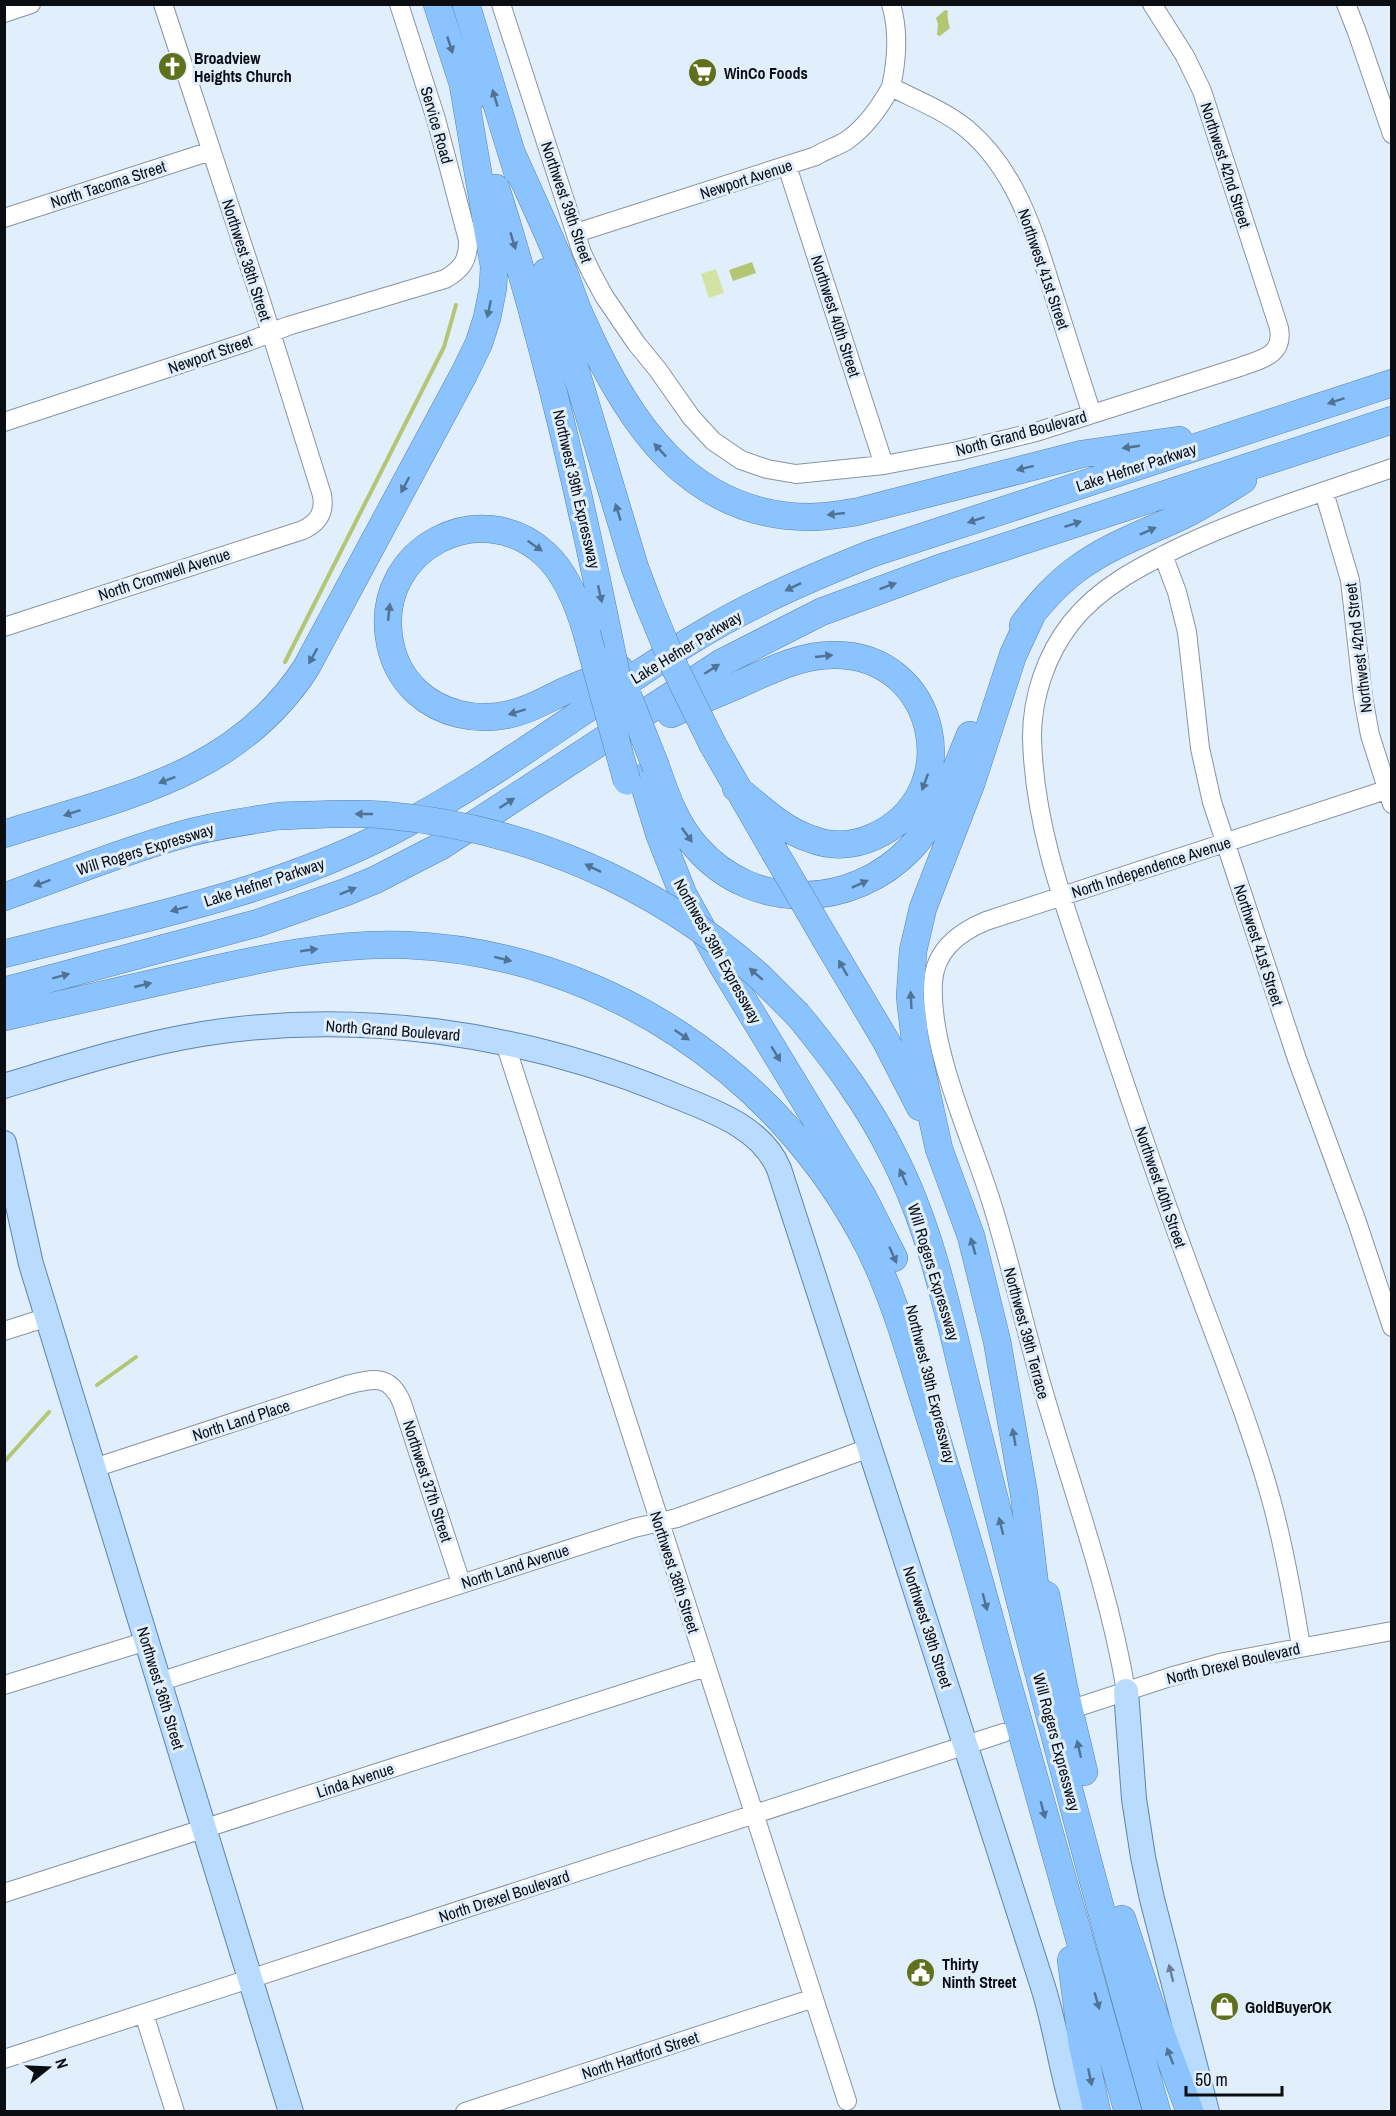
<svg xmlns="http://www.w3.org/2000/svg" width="1396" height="2116" viewBox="0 0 1396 2116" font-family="'Archivo Narrow',sans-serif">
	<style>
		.green { fill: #d3e3a4 }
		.water { fill: #b2c674 }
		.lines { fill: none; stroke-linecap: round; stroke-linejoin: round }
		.stream { stroke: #b2c674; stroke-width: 4 }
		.minor-casing { stroke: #8894a1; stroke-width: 20 }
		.major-casing { stroke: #5d84ab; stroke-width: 26 }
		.highway-casing { stroke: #5d84ab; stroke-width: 28 }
		.minor { stroke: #fff; stroke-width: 18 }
		.major { stroke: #b9dbfe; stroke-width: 24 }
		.highway { stroke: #8ac3fd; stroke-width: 27 }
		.highway-bridge-casing { stroke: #5d84ab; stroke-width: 28; stroke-linecap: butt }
		.highway-bridge { stroke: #8ac3fd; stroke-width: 27 }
		.oneway { fill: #507294 }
		.oneway2 { fill: #6a7f94 }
		.labels { text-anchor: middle; stroke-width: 6; stroke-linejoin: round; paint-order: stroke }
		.poi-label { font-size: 16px; font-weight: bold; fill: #0a0e13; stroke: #e1eefc; text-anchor: start }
		.street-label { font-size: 16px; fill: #0a0e13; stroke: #e1eefc }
	</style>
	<rect width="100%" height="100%" fill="#e1eefc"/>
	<path class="green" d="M 716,269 L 724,293 L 709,298 L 701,274 Z"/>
	<path class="water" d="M 945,10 L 948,11 C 947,15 948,23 950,28 L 940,36 L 937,35 L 938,24 L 936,18 Z
		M 752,262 L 756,273 L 733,281 L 729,270 Z"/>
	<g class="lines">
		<path class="stream" d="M 285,662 L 444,347 L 456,305
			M 97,1385 L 136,1357
			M 4,1462 L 49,1412"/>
		<defs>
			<path id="minor" d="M 501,4 L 582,253 L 591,272 L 604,296 L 636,343 L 658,370 L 691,417 L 713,441 L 741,460 L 767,469 L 796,474 L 884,465 L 958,451 L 1036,432 L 1240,367 C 1261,359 1284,356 1279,328 L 1202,91 L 1185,56 L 1152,4
				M 891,4 C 899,31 897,60 891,87 C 917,100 945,111 967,129 C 1018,172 1035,236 1054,296 C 1067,336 1079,375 1092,414
				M 1346,4 L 1357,32 L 1392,134
				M 4,13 L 31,4
				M 787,166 L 884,465
				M 4,218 L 211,151
				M 576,233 L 816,156 C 825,150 836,147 846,141 C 865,128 880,107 891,87
				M 4,422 L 247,342 L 288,326 L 445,279 C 461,270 469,260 468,240 L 436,119 L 399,4
				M 1324,492 L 1350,580 L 1363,697 L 1370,735 L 1392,804
				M 1163,555 L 1177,592 L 1187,632 L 1200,748 L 1212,802 L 1297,1059 L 1357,1222 L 1392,1327
				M 4,627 L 303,530 C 318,523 325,512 322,495 L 261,301 L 163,4
				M 505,1043 L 847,2101
				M 4,1331 L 48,1317
				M 94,1468 L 347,1385 C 374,1378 390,1374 402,1403 L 461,1583
				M 1301,1647 C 1293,1597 1284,1547 1271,1499 C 1247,1413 1212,1331 1182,1247 C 1154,1171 1128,1093 1102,1016 C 1072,925 1034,835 1032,737 C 1032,697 1046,655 1071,623 C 1099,587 1141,566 1182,546 C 1250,514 1321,493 1392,468
				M 159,1682 L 634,1528 L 677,1518 L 869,1448
				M 4,1685 L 147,1641
				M 1126,1691 C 1109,1589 1073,1492 1044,1393 C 1025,1330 1011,1264 991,1201 C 971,1137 929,1048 933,982 C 935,951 959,932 986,921 L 1392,788
				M 1078,1707 L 1170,1677 L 1224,1662 L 1392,1631
				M 4,1893 L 706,1667
				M 144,2014 L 175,2112
				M 4,2059 L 1003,1733
				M 465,2112 L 814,1998"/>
			<path id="major" d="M 4,1086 C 70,1066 135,1045 202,1034 C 358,1009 520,1033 666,1092 C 707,1109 761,1125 779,1169 C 867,1442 957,1713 1043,1987 C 1056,2028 1061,2070 1074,2112
				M 4,1143 L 31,1264 L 291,2112
				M 1126,1691 L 1134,1799 L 1143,1857 L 1152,1899 L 1207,2112"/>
			<path id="highway" d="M 437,4 L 469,103
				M 466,4 L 517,171
				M 512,154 C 528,190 545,226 560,262 C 568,282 574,303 583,322 C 627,421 689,517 810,517 C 826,517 841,514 856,512 L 1082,454 L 1179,440
				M 496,188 C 545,343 581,500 613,658
				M 546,272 L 635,568 L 647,600
				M 1033,612 L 1013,655 L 971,784 L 923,908 L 913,951 L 910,997 L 915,1040 L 939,1149 L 971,1236 L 997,1341 L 1024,1494 L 1039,1619
				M 1023,625 C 1039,604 1055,585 1077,569 C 1109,545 1148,532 1184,515 C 1204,505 1224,492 1243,480
				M 587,634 C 579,606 567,574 545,554 C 480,494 376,549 389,637 C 392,659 401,677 417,692 C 441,714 475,721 506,715 C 527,711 546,700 565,691 C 583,683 602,676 620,669
				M 671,714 C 695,703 718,693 742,683 C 771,670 801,655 833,655 C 938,653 969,795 873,837 C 853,846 831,847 811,839 C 782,830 759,806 736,788
				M 713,745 L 774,851
				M 656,767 C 666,796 676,825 697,848 C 754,913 853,909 911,848 C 940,817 954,773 970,735
				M 642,778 L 660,836 L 683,894 L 722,965 L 863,1197 L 894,1258
				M 4,834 C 120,797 235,777 306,668 L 464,374 L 479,343 L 487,318 L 493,288 L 494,266 L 463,85
				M 4,897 C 65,875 126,850 188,833 C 218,825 249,821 279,816
				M 826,940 L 886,1041 L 920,1107
				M 4,954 C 136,920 275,893 396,829 C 499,775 591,702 690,641 C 748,605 810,578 873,553 L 1392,383
				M 4,991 L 258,923 L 346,892 L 375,880 L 441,846 L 721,663 L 821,612 L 943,567 L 1392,420
				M 798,1015 C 834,1059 868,1104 893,1155 C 927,1221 944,1294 961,1365 C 979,1437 997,1509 1015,1581 C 1060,1758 1107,1936 1157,2112
				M 4,1017 C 63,1004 122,990 180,977 C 255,960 329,942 406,945 C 602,953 781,1073 869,1247 C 893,1295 908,1348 924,1399 C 950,1480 975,1562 997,1645 C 1041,1800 1084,1956 1128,2112
				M 1046,1595 L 1064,1688 L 1084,1772
				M 1122,1919 L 1149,2001 L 1190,2112
				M 1071,1960 L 1082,2043 L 1097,2112"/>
		</defs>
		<use href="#minor" class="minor-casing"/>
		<use href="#major" class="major-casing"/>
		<use href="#highway" class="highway-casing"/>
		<use href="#minor" class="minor"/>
		<use href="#major" class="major"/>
		<use href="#highway" class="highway"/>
		<defs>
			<path id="highway-bridge" d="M 647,600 L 675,668 L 713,745
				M 587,634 L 627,781
				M 613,658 L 626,719
				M 628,696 L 656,767
				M 279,816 C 314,815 350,812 384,815 C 523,827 655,883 759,976 C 772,989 785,1002 798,1015
				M 774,851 L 826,940"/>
		</defs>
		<use href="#highway-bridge" class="highway-bridge-casing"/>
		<use href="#highway-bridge" class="highway-bridge"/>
	</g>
	<defs><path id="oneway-solid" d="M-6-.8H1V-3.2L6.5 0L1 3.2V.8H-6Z" transform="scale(1.5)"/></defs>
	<g class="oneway">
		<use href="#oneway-solid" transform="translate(450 45) rotate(72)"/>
		<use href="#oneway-solid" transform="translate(495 98) rotate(-107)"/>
		<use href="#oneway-solid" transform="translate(513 241) rotate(73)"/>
		<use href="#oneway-solid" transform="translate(489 309) rotate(102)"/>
		<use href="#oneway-solid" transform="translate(1336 401) rotate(162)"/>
		<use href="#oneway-solid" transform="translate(1131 447) rotate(172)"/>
		<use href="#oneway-solid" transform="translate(660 450) rotate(-133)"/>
		<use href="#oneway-solid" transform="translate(1025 468) rotate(166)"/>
		<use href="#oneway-solid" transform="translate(405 485) rotate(118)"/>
		<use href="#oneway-solid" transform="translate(618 512) rotate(-107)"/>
		<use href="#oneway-solid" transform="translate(836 514) rotate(174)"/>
		<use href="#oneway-solid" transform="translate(976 520) rotate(162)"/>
		<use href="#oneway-solid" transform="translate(1073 524) rotate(-18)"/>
		<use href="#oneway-solid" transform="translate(1148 531) rotate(-24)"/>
		<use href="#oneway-solid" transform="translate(535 546) rotate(35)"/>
		<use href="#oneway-solid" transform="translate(888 586) rotate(-20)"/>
		<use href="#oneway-solid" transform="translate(793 587) rotate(154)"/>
		<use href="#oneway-solid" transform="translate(600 594) rotate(77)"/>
		<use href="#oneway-solid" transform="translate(389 612) rotate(-84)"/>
		<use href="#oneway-solid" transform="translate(313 656) rotate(119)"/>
		<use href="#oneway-solid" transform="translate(824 656) rotate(-6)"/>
		<use href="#oneway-solid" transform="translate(712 669) rotate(-32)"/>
		<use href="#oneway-solid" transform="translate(517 712) rotate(163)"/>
		<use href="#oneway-solid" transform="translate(167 780) rotate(159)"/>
		<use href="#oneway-solid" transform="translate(925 782) rotate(110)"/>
		<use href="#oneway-solid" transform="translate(507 803) rotate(-33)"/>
		<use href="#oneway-solid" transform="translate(72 813) rotate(162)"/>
		<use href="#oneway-solid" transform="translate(364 814) rotate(-180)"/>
		<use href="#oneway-solid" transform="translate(687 835) rotate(54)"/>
		<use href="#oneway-solid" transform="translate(593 868) rotate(-154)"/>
		<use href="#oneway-solid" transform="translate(42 883) rotate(160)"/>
		<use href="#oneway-solid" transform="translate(860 884) rotate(-24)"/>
		<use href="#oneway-solid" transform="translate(348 891) rotate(-22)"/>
		<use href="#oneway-solid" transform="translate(179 909) rotate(165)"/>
		<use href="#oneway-solid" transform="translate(309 950) rotate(-8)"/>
		<use href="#oneway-solid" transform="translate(503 959) rotate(14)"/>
		<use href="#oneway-solid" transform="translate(843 968) rotate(-120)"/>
		<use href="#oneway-solid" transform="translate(756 974) rotate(-139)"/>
		<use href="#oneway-solid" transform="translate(61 976) rotate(-15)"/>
		<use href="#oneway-solid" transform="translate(143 985) rotate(-13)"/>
		<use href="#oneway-solid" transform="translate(911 1000) rotate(-93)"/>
		<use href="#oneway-solid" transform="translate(682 1035) rotate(34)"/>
		<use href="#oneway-solid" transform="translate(776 1054) rotate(59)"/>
		<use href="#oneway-solid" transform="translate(903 1177) rotate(-114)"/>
		<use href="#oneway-solid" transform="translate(973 1246) rotate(-106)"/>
		<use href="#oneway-solid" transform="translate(893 1255) rotate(66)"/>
		<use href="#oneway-solid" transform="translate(1014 1437) rotate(-100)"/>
		<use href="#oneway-solid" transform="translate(1001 1526) rotate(-104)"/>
		<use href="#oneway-solid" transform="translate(985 1602) rotate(75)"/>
		<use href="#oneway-solid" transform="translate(1079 1749) rotate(-103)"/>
		<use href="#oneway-solid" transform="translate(1043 1810) rotate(75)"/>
		<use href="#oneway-solid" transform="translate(1097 2001) rotate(74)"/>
		<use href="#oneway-solid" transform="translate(1170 2056) rotate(-111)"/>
		<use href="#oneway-solid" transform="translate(1090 2077) rotate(78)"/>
	</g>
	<use class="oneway2" href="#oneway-solid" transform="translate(1171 1973) rotate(-104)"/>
	<defs>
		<symbol id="church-disc" viewBox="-11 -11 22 22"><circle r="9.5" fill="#60711d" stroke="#e1eefc"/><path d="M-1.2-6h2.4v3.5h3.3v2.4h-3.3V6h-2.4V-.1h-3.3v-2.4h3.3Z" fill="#fff"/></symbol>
		<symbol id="supermarket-disc" viewBox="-11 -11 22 22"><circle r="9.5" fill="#60711d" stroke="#e1eefc"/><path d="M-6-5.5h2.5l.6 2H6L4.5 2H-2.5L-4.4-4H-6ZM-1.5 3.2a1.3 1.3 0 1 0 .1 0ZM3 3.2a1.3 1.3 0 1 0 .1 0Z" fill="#fff"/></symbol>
		<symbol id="civic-disc" viewBox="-11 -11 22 22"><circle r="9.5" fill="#60711d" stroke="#e1eefc"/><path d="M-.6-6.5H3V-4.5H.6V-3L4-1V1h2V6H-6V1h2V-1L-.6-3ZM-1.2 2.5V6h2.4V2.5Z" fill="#fff"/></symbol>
		<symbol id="shop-disc" viewBox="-11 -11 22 22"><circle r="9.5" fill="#60711d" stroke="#e1eefc"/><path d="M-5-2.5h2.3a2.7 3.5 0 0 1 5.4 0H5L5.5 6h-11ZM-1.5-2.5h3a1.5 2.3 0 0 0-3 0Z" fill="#fff"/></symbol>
	</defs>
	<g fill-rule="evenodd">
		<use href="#church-disc" x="156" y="50" width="33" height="33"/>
		<use href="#supermarket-disc" x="686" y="56" width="33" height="33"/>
		<use href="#civic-disc" x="904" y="1956" width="33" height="33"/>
		<use href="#shop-disc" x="1208" y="1990" width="33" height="33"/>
	</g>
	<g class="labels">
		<g class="poi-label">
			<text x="194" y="64">Broadview<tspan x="194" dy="18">Heights Church</tspan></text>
			<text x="724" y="79">WinCo Foods</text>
			<text x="942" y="1970">Thirty<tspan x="942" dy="18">Ninth Street</tspan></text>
			<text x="1245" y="2013">GoldBuyerOK</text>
		</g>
		<g class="street-label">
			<text transform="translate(437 125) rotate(74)" y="6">Service Road</text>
			<text transform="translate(1226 165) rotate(72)" y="6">Northwest 42nd Street</text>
			<text transform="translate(746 179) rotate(-18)" y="6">Newport Avenue</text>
			<text transform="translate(108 184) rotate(-18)" y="6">North Tacoma Street</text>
			<text transform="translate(567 202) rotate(71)" y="6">Northwest 39th Street</text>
			<text transform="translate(247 260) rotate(72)" y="6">Northwest 38th Street</text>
			<text transform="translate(1044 269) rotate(71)" y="6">Northwest 41st Street</text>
			<text transform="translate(836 316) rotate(72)" y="6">Northwest 40th Street</text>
			<text transform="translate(210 354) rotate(-19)" y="6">Newport Street</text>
			<text transform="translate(1021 433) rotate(-15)" y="6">North Grand Boulevard</text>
			<text transform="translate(1136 467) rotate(-18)" y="6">Lake Hefner Parkway</text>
			<text transform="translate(577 489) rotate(77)" y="6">Northwest 39th Expressway</text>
			<text transform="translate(164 574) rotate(-18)" y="6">North Cromwell Avenue</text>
			<text transform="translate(686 647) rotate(-31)" y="6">Lake Hefner Parkway</text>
			<text transform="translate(1358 648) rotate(-97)" y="6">Northwest 42nd Street</text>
			<text transform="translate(145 849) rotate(-17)" y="6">Will Rogers Expressway</text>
			<text transform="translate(1151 867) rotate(-18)" y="6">North Independence Avenue</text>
			<text transform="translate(264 882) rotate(-18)" y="6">Lake Hefner Parkway</text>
			<text transform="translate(1259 945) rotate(72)" y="6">Northwest 41st Street</text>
			<text transform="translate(718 951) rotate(61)" y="6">Northwest 39th Expressway</text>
			<text transform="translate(393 1030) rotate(4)" y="6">North Grand Boulevard</text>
			<text transform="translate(1161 1187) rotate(71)" y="6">Northwest 40th Street</text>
			<text transform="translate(934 1272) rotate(73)" y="6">Will Rogers Expressway</text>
			<text transform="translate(1027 1333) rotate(75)" y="6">Northwest 39th Terrace</text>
			<text transform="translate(931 1384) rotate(76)" y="6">Northwest 39th Expressway</text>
			<text transform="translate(241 1420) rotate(-18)" y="6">North Land Place</text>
			<text transform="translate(428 1481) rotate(72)" y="6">Northwest 37th Street</text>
			<text transform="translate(515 1566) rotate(-18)" y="6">North Land Avenue</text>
			<text transform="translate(675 1572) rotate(72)" y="6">Northwest 38th Street</text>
			<text transform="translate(928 1627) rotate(72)" y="6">Northwest 39th Street</text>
			<text transform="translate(1233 1663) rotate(-13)" y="6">North Drexel Boulevard</text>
			<text transform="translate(161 1688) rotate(73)" y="6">Northwest 36th Street</text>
			<text transform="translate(1057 1742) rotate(75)" y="6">Will Rogers Expressway</text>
			<text transform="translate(355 1780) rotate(-18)" y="6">Linda Avenue</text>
			<text transform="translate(504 1896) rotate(-18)" y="6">North Drexel Boulevard</text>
			<text transform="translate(640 2055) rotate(-18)" y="6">North Hartford Street</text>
		</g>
	</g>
	<rect width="1396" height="2116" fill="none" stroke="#0a0e13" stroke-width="12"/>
	<g transform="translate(48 2068) rotate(72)" stroke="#e1eefc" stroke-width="4.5" paint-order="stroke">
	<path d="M0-4.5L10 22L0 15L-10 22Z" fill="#0a0e13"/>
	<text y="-9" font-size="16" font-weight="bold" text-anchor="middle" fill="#0a0e13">N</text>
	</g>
	<path d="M1186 2086v9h96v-9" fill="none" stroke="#0a0e13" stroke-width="3"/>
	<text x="1195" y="2086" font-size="18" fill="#0a0e13" stroke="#e1eefc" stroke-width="4.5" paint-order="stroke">50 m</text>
</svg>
